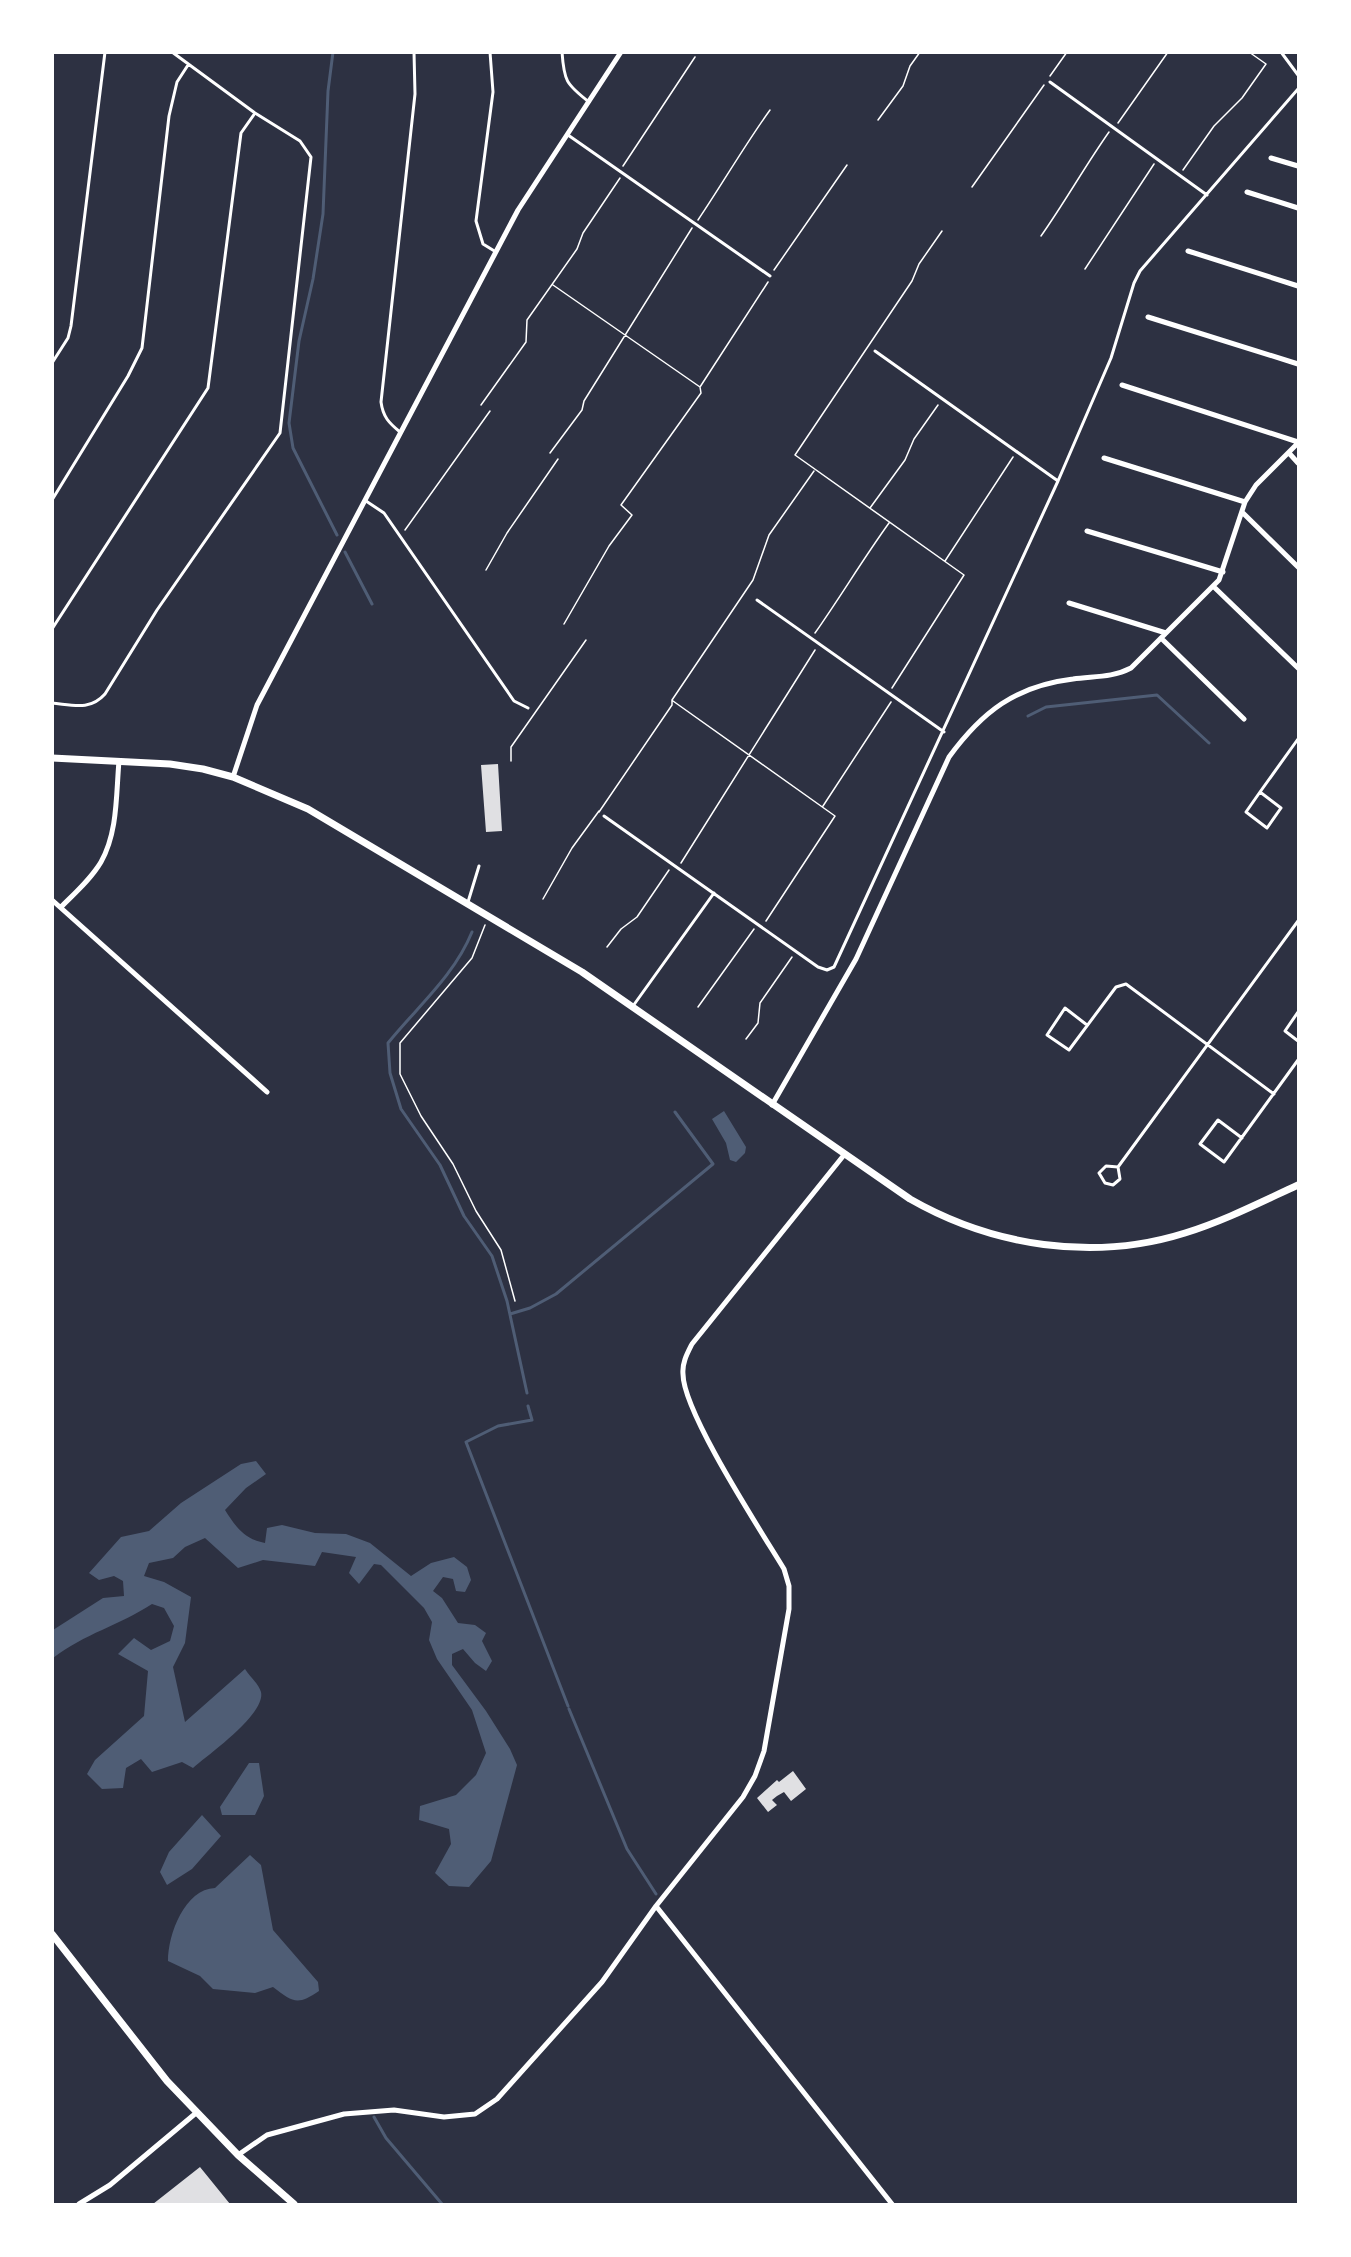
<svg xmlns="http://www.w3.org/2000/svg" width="1351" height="2257" viewBox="0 0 1351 2257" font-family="'Noto Sans',sans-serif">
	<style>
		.water { fill: #4f5d75 }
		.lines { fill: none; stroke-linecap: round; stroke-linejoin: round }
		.stream { stroke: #4f5d75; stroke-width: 3 }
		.building { fill: #e0e0e3 }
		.path { stroke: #fff; stroke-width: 1.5 }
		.service { stroke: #fff; stroke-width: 3 }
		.minor { stroke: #fff; stroke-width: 5 }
		.tertiary { stroke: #fff; stroke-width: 7 }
	</style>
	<rect width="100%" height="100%" fill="#2d3142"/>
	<path class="water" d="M 724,1111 L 746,1147 L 745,1153 L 736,1162 L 730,1160 L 726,1143 L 712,1119 Z
		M 256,1461 L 266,1474 L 246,1488 L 225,1510 C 236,1527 244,1539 265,1543 L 267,1528 L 282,1525 L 315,1533 L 346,1534 L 370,1543 L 411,1576 L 431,1563 L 454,1557 L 467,1567 L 471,1580 L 465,1592 L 456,1591 L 453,1579 L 443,1577 L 433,1591 L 442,1598 L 458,1623 L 475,1625 L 486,1633 L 482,1641 L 492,1661 L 486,1671 L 475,1663 L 463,1649 L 452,1654 L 452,1665 L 486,1711 L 510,1749 L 517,1765 L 491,1861 L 469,1887 L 449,1886 L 435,1873 L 451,1844 L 449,1829 L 419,1820 L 420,1806 L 456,1795 L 476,1775 L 486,1753 L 472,1710 L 437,1659 L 429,1640 L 432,1622 L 424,1608 L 381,1565 L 374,1564 L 359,1584 L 349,1573 L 356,1557 L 322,1552 L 315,1566 L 263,1560 L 238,1568 L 205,1538 L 185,1547 L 173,1558 L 149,1563 L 144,1576 L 164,1582 L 191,1597 L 185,1643 L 173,1667 L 185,1722 L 245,1669 C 249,1676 259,1684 261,1692 C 266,1714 209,1754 193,1768 L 182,1762 L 152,1772 L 141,1759 L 126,1768 L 123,1788 L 102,1789 L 87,1774 L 95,1760 L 144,1716 L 148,1671 L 118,1654 L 134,1638 L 151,1650 L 170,1641 L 174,1626 L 164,1608 L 152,1604 C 120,1625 84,1634 53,1658 L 53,1630 L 103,1598 L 124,1596 L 123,1581 L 114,1576 L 99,1580 L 89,1573 L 121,1537 L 149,1531 L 181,1503 L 241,1464 Z
		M 249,1763 L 259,1763 L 264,1796 L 255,1815 L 222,1815 L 220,1807 Z
		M 202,1815 L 221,1836 L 192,1869 L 167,1885 L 160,1872 L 169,1852 Z
		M 250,1855 L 261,1865 L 273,1930 L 318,1982 L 319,1991 C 297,2006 293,2002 273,1987 L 255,1993 L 213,1989 L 200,1976 L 168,1961 C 168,1934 185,1889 215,1888 Z"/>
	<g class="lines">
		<path class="stream" d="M 333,52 L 328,91 L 323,214 L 313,279 L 299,341 L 289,423 L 293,448 L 337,535
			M 345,552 L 372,604
			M 1028,716 L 1046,707 L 1157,695 L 1209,743
			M 472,932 C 454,976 418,1006 388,1043 L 390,1073 L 401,1109 L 440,1165 L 464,1216 L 492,1256 L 507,1301 L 527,1393
			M 510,1314 L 530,1308 L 556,1294 L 713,1164 L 675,1112
			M 528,1406 L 532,1420 L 498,1426 L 466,1442 L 568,1706
			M 569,1709 L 627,1849 L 656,1894
			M 374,2117 L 386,2138 L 442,2204"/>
	</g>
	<path class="building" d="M 498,764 L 502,831 L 486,832 L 481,765 Z
		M 793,1771 L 806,1789 L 791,1801 L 784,1792 L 777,1796 L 772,1800 L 777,1805 L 768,1812 L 757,1798 L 777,1780 L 779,1782 Z
		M 200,2167 L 230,2204 L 153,2204 Z"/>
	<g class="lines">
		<path class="path" d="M 1050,76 L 1067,52
			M 878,120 L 903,86 L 910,66 L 920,52
			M 1118,123 L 1168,52
			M 623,166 L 695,57
			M 1183,170 L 1214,126 L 1242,98 L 1266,64 L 1249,52
			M 972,187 L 1044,85
			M 698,220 C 723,183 744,146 770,110
			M 1041,236 C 1065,202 1085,166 1109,132
			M 1085,269 L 1154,164
			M 774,270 L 847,165
			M 553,285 L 700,387
			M 481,405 L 526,342 L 527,320 L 577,249 L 583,233 L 620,178
			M 550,453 L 582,410 L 584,401 L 692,228
			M 870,508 L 905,460 L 914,439 L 938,405
			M 405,530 L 490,411
			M 945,561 L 1013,457
			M 486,570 L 507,533 L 558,459
			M 564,624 L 609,546 L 632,515 L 621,505 L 701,393 L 700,387 L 768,282
			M 815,633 C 841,596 863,559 889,523
			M 892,688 L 964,575 L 795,455 L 912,281 L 919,264 L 942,231
			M 673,701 L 835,816 L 766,921
			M 511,761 L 511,747 L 586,640
			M 823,806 L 891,702
			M 599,812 L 672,705 L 672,700 L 753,580 L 769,535 L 814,471
			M 681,863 L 815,650
			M 543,899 L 572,848 L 599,811
			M 485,925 L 472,958 L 400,1043 L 400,1074 L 421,1116 L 453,1164 L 476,1211 L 501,1250 L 515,1301
			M 607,947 L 621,929 L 637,917 L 669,870
			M 698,1007 L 754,929
			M 746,1039 L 758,1023 L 760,1003 L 792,957"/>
		<path class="service" d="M 490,52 L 493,92 L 476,221 L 483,244 L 496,252
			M 562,52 C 564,81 566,84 589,102
			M 1281,52 L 1298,75
			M 1050,82 L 1207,195
			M 568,135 L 770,276
			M 875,351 L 1058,481
			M 52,363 L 68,338 L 71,326 L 105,52
			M 400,432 C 389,423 383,417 381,402 L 415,94 L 414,52
			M 52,500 L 128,376 L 142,348 L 169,116 L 177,82 L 188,65
			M 366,501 L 384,513 L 514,701 L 528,708
			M 757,600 L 944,732
			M 52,629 L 208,388 L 241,133 L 255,113
			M 52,703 C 73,705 90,711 105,694 L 157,610 L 280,433 L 311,157 L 300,141 L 255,113 L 172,52
			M 1260,792 L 1246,812 L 1267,828 L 1281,808 L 1260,792 L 1298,739
			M 604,816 L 818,967 L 827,970 L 834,967 L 1058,481 L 1111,358 L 1134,283 L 1140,271 L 1298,89
			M 468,902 L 479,866
			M 633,1006 L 714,893
			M 1298,1012 L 1285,1031 L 1298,1041
			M 1087,1025 L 1065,1008 L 1047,1035 L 1069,1050 L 1116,987 L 1126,984 L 1274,1094
			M 1242,1138 L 1218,1120 L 1200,1144 L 1224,1162 L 1298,1060
			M 1106,1166 L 1118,1167 L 1120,1179 L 1113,1185 L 1105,1183 L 1099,1173 Z
			M 1118,1167 L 1298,921"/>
		<path class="minor" d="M 1271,158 L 1298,166
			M 1247,192 L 1298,208
			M 1188,251 L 1298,286
			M 1148,317 L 1298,364
			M 1122,385 L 1298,442
			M 1289,453 L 1298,463
			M 1104,458 L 1245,502
			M 1242,512 L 1298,567
			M 1087,531 L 1223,572
			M 1214,587 L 1298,668
			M 1069,603 L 1166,633
			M 1162,639 L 1244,719
			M 233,777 L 257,705 L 518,210 L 621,52
			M 52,900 L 267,1092
			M 61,907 C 75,893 91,879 101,862 C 118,832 116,794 119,761
			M 772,1105 L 856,959 L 949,757 C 982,712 1015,686 1073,679 C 1093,676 1112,678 1131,668 L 1219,580 L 1245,502 L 1256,485 L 1298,443
			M 656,1906 L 892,2204
			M 238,2155 L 267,2135 L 344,2114 L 394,2110 L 444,2117 L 475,2114 L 497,2099 L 602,1982 L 656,1906 L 743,1797 L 755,1776 L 764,1751 L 789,1609 L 789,1586 L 784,1569 C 761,1531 683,1412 683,1374 C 682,1363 687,1354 692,1344 L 844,1155
			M 79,2204 L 110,2185 L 196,2113"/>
		<path class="tertiary" d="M 52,758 L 170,764 L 203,769 L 233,777 L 308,809 L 582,972 L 910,1199 C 992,1246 1093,1262 1185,1233 C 1224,1221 1261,1202 1298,1185
			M 52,1934 L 167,2081 L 238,2155 L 294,2204"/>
	</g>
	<rect width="1351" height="2257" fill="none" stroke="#ffffff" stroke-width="108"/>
</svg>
